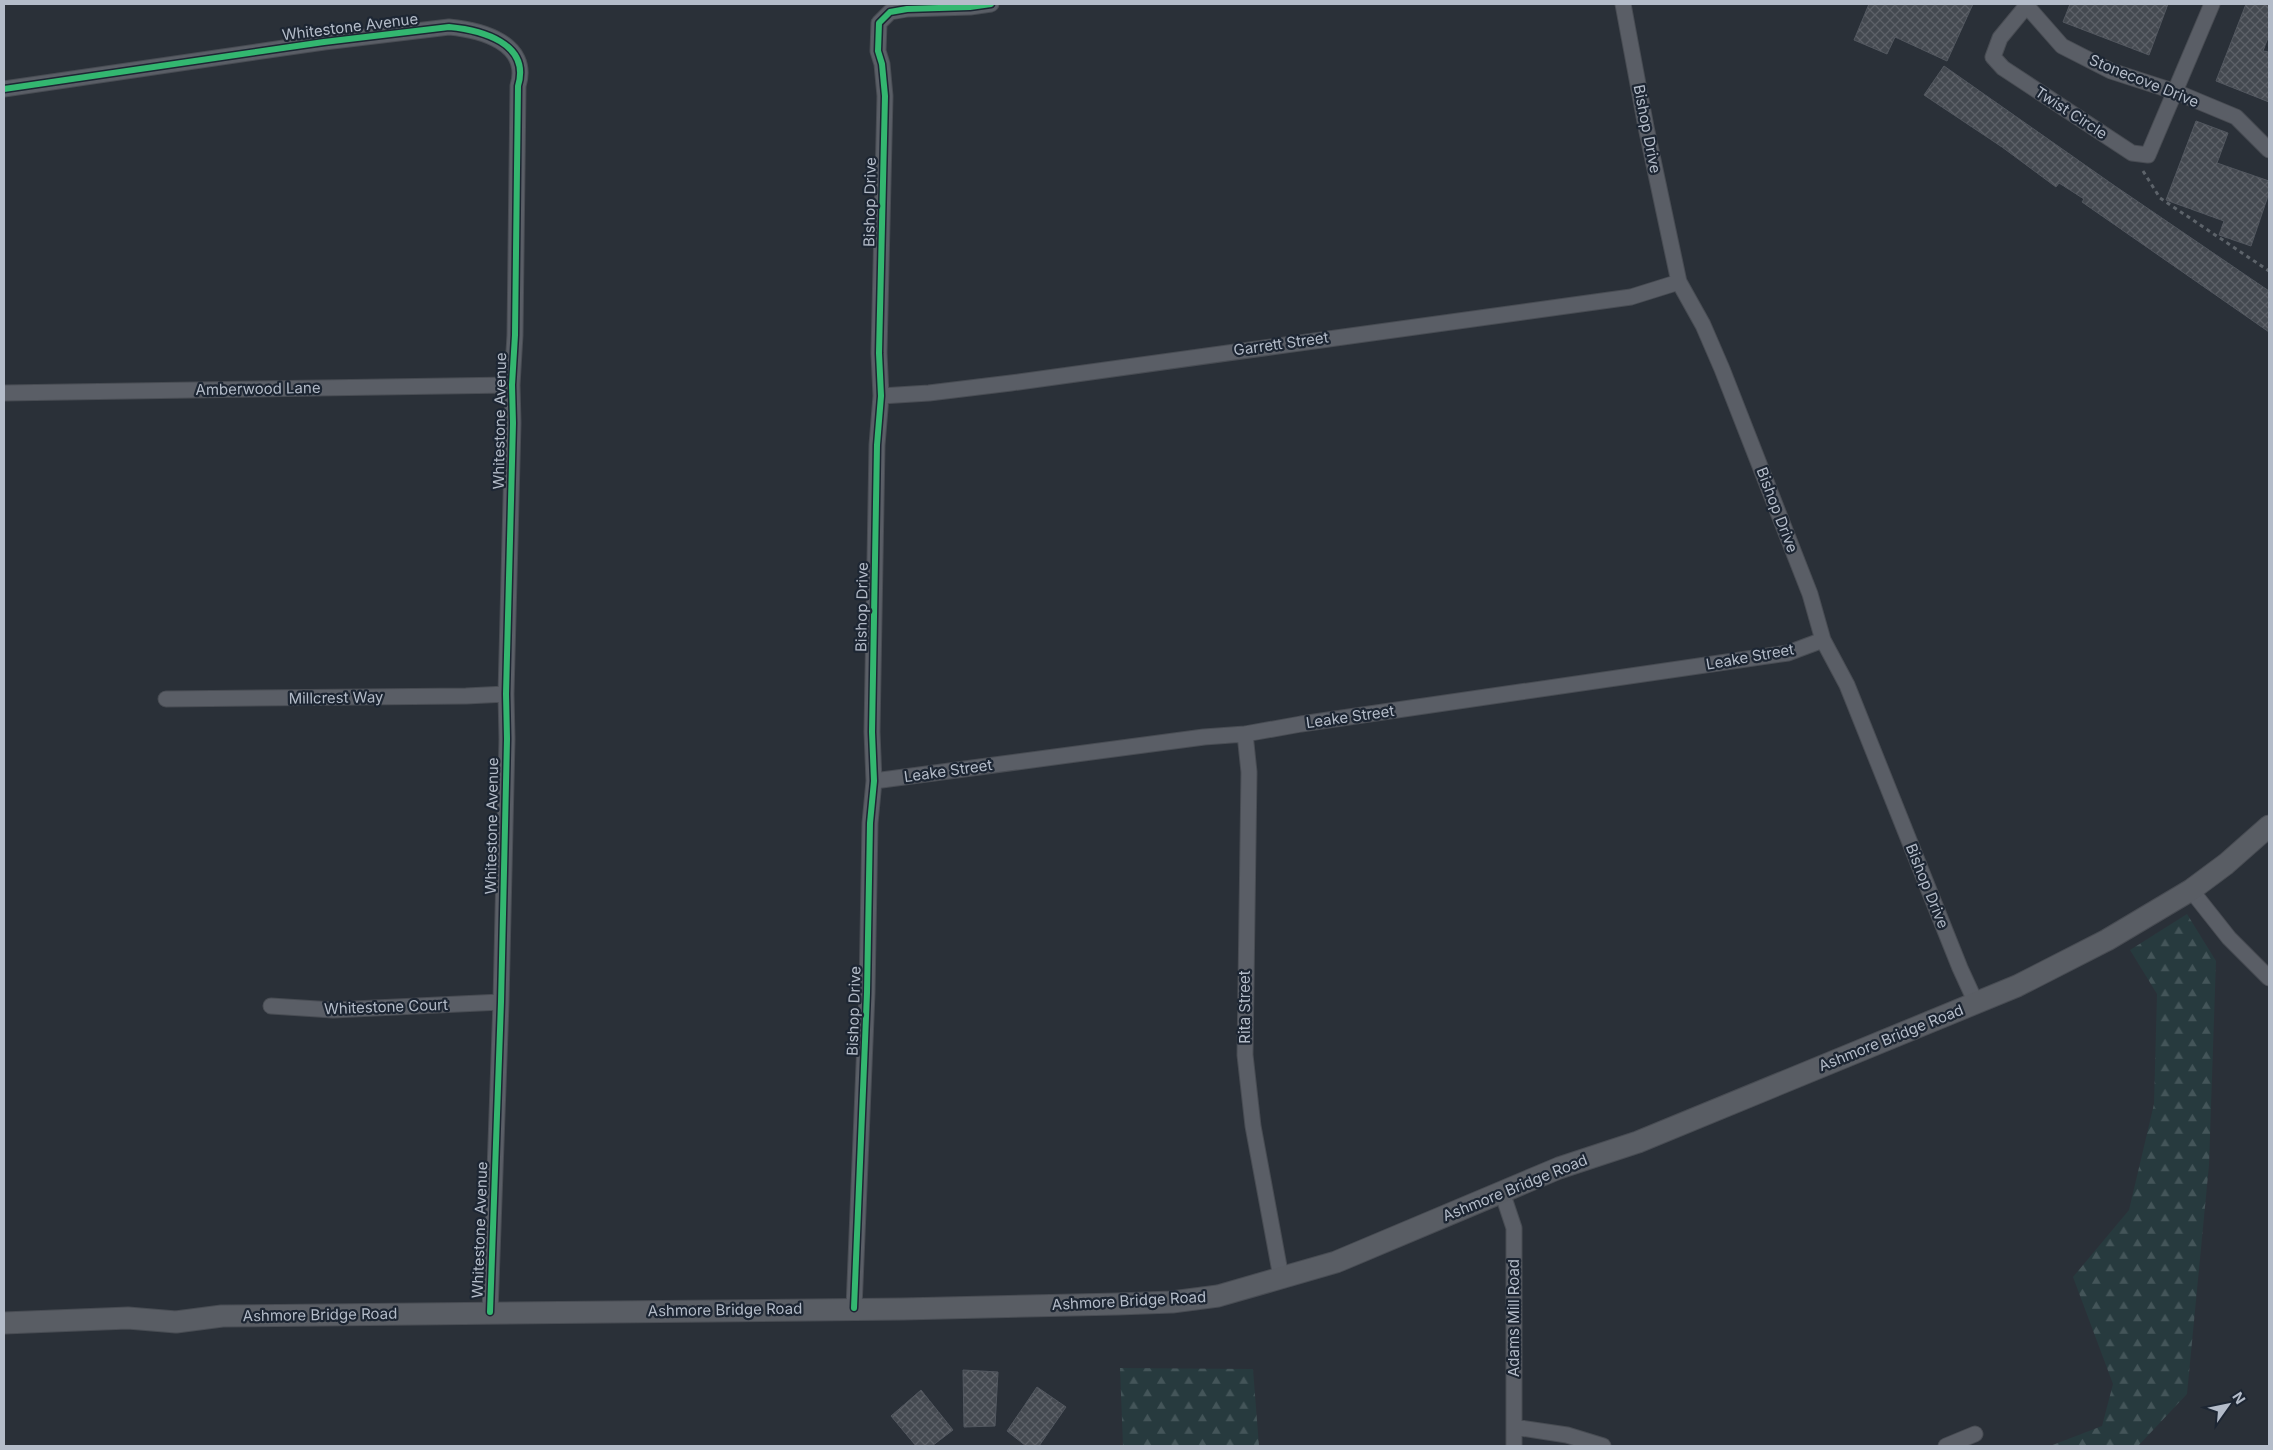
<svg xmlns="http://www.w3.org/2000/svg" width="2273" height="1450" viewBox="0 0 2273 1450" font-family="Inter,sans-serif">
	<style>
		.forest { fill: url(#forest-firs) }
		.building { fill: url(#building-cross-hatch); stroke: #52575f }
		.lines { fill: none; stroke-linecap: round; stroke-linejoin: round }
		.street-casing { stroke: #484c53; stroke-width: 17 }
		.secondary-casing { stroke: #484c53; stroke-width: 23 }
		.path { stroke: #5d636a; stroke-width: 3; stroke-dasharray: 4 4; stroke-linecap: butt }
		.street { stroke: #5a5e66; stroke-width: 15 }
		.secondary { stroke: #595d64; stroke-width: 21 }
		.cycleway-casing { stroke: #1d2633; stroke-width: 9 }
		.cycleway { stroke: #33b770; stroke-width: 6 }
		.labels { text-anchor: middle; stroke-width: 4.5; stroke-linejoin: round; paint-order: stroke }
		.street-label { font-size: 15px; fill: #b4bcc9; stroke: #1d2633 }
	</style>
	<defs>
		<pattern id="forest-firs" width="22" height="20" patternUnits="userSpaceOnUse" patternTransform="scale(1.25)"><rect width="22" height="20" fill="#273a3e"/><path d="M5 1l3.5 6h-7zM16 11l3.5 6h-7z" fill="#445559"/></pattern>
		<pattern id="building-cross-hatch" width="8" height="8" patternUnits="userSpaceOnUse" patternTransform="scale(1.25)"><rect width="8" height="8" fill="#444950"/><path d="M0 0l8 8M0 8l8-8" fill="none" stroke="#5d6168"/></pattern>
	</defs>
	<rect width="100%" height="100%" fill="#2a3038"/>
	<path class="forest" d="M 2187,914 L 2216,961 L 2209,1165 L 2187,1394 L 2138,1446 L 2050,1446 L 2102,1426 L 2113,1384 L 2073,1277 L 2129,1210 L 2154,1104 L 2157,994 L 2130,950 Z
		M 1120,1368 L 1253,1369 L 1259,1446 L 1123,1446 Z"/>
	<path class="building" d="M 1869,4 L 1973,4 L 1947,61 L 1895,37 L 1887,54 L 1854,40 Z
		M 2070,4 L 2168,4 L 2149,55 L 2063,22 Z
		M 2246,4 L 2269,4 L 2269,35 L 2263,51 L 2269,52 L 2269,102 L 2216,81 Z
		M 1944,66 L 2112,184 L 2269,291 L 2269,332 L 2082,202 L 2084,199 L 2059,183 L 2056,187 L 2002,147 L 1924,95 Z
		M 2196,121 L 2228,133 L 2217,163 L 2269,181 L 2269,193 L 2251,246 L 2219,235 L 2224,221 L 2166,200 Z
		M 963,1370 L 998,1372 L 995,1426 L 964,1427 Z
		M 1037,1387 L 1066,1407 L 1039,1446 L 1026,1446 L 1007,1431 Z
		M 921,1390 L 953,1430 L 932,1446 L 916,1446 L 891,1416 Z"/>
	<g class="lines">
		<defs>
			<path id="street" d="M 1623,4 L 1646,127 L 1679,282 L 1703,325 L 1722,369 L 1810,594 L 1823,640 L 1847,685 L 1960,968 L 1976,1003
				M 2025,4 L 2062,46 L 2111,71 L 2176,92 L 2236,117 L 2269,150
				M 2028,4 L 2000,38 L 1993,57 L 2003,68 L 2132,153 L 2148,155 L 2212,4
				M 4,89 L 324,42 L 449,27 C 481,30 531,43 518,86 L 515,335 L 512,385 L 513,423 L 506,694 L 507,739 L 501,1002 L 490,1312
				M 4,393 L 512,385
				M 881,396 L 929,393 L 1011,383 L 1631,297 L 1679,282
				M 166,699 L 466,696 L 506,694
				M 1245,734 L 1249,772 L 1245,1055 L 1253,1126 L 1281,1277
				M 874,781 L 1204,737 L 1245,734 L 1301,724 L 1788,653 L 1823,640
				M 2191,890 L 2229,938 L 2269,978
				M 271,1006 L 333,1010 L 501,1002
				M 1502,1192 L 1514,1228 L 1514,1446
				M 854,1308 L 867,993 L 870,823 L 874,781 L 872,732 L 877,445 L 881,396 L 879,353 L 885,96 L 882,64 L 878,51 L 879,23 L 890,12 L 907,9 L 970,7 L 991,4
				M 1514,1427 L 1567,1435 L 1603,1446
				M 1946,1446 L 1975,1434"/>
			<path id="secondary" d="M 4,1323 L 128,1318 L 176,1322 L 222,1316 L 903,1309 L 1118,1304 L 1172,1302 L 1218,1296 L 1336,1262 L 1559,1168 L 1638,1142 L 2017,986 L 2107,940 L 2191,890 L 2226,864 L 2269,826"/>
		</defs>
		<use href="#street" class="street-casing"/>
		<use href="#secondary" class="secondary-casing"/>
		<path class="path" d="M 2143,171 L 2160,198 L 2269,271"/>
		<use href="#street" class="street"/>
		<use href="#secondary" class="secondary"/>
		<defs>
			<path id="cycleway" d="M 4,89 L 324,42 L 449,27 C 481,30 531,43 518,86 L 515,335 L 512,385 L 513,423 L 506,694 L 507,739 L 501,1002 L 490,1312
				M 854,1308 L 867,993 L 870,823 L 874,781 L 872,732 L 877,445 L 881,396 L 879,353 L 885,96 L 882,64 L 878,51 L 879,23 L 890,12 L 907,9 L 970,7 L 991,4"/>
		</defs>
		<use href="#cycleway" class="cycleway-casing"/>
		<use href="#cycleway" class="cycleway"/>
	</g>
	<g class="labels">
		<g class="street-label">
			<text transform="translate(350 27) rotate(-7)" y="5">Whitestone Avenue</text>
			<text transform="translate(2144 81) rotate(22)" y="5">Stonecove Drive</text>
			<text transform="translate(2071 113) rotate(33)" y="5">Twist Circle</text>
			<text transform="translate(1647 129) rotate(79)" y="5">Bishop Drive</text>
			<text transform="translate(870 202) rotate(-89)" y="5">Bishop Drive</text>
			<text transform="translate(1281 344) rotate(-8)" y="5">Garrett Street</text>
			<text transform="translate(258 389) rotate(-1)" y="5">Amberwood Lane</text>
			<text transform="translate(500 421) rotate(-89)" y="5">Whitestone Avenue</text>
			<text transform="translate(1777 510) rotate(69)" y="5">Bishop Drive</text>
			<text transform="translate(862 607) rotate(-89)" y="5">Bishop Drive</text>
			<text transform="translate(1750 657) rotate(-10)" y="5">Leake Street</text>
			<text transform="translate(336 698) rotate(-1)" y="5">Millcrest Way</text>
			<text transform="translate(1350 717) rotate(-8)" y="5">Leake Street</text>
			<text transform="translate(948 771) rotate(-8)" y="5">Leake Street</text>
			<text transform="translate(492 826) rotate(-89)" y="5">Whitestone Avenue</text>
			<text transform="translate(1927 886) rotate(68)" y="5">Bishop Drive</text>
			<text transform="translate(386 1007) rotate(-2)" y="5">Whitestone Court</text>
			<text transform="translate(1245 1007) rotate(-90)" y="5">Rita Street</text>
			<text transform="translate(854 1011) rotate(-88)" y="5">Bishop Drive</text>
			<text transform="translate(1891 1038) rotate(-22)" y="5">Ashmore Bridge Road</text>
			<text transform="translate(1515 1188) rotate(-22)" y="5">Ashmore Bridge Road</text>
			<text transform="translate(480 1230) rotate(-88)" y="5">Whitestone Avenue</text>
			<text transform="translate(1129 1301) rotate(-3)" y="5">Ashmore Bridge Road</text>
			<text transform="translate(725 1310) rotate(-1)" y="5">Ashmore Bridge Road</text>
			<text transform="translate(320 1315) rotate(-1)" y="5">Ashmore Bridge Road</text>
			<text transform="translate(1514 1318) rotate(-90)" y="5">Adams Mill Road</text>
		</g>
	</g>
	<rect width="2273" height="1450" fill="none" stroke="#b4bcc9" stroke-width="10"/>
	<g transform="translate(2228 1405) rotate(57)" stroke="#1d2633" stroke-width="4" paint-order="stroke">
	<path d="M0-4L9 19L0 12L-9 19Z" fill="#b4bcc9"/>
	<text y="-8" font-size="14" font-weight="bold" text-anchor="middle" fill="#b4bcc9">N</text>
	</g>
</svg>
